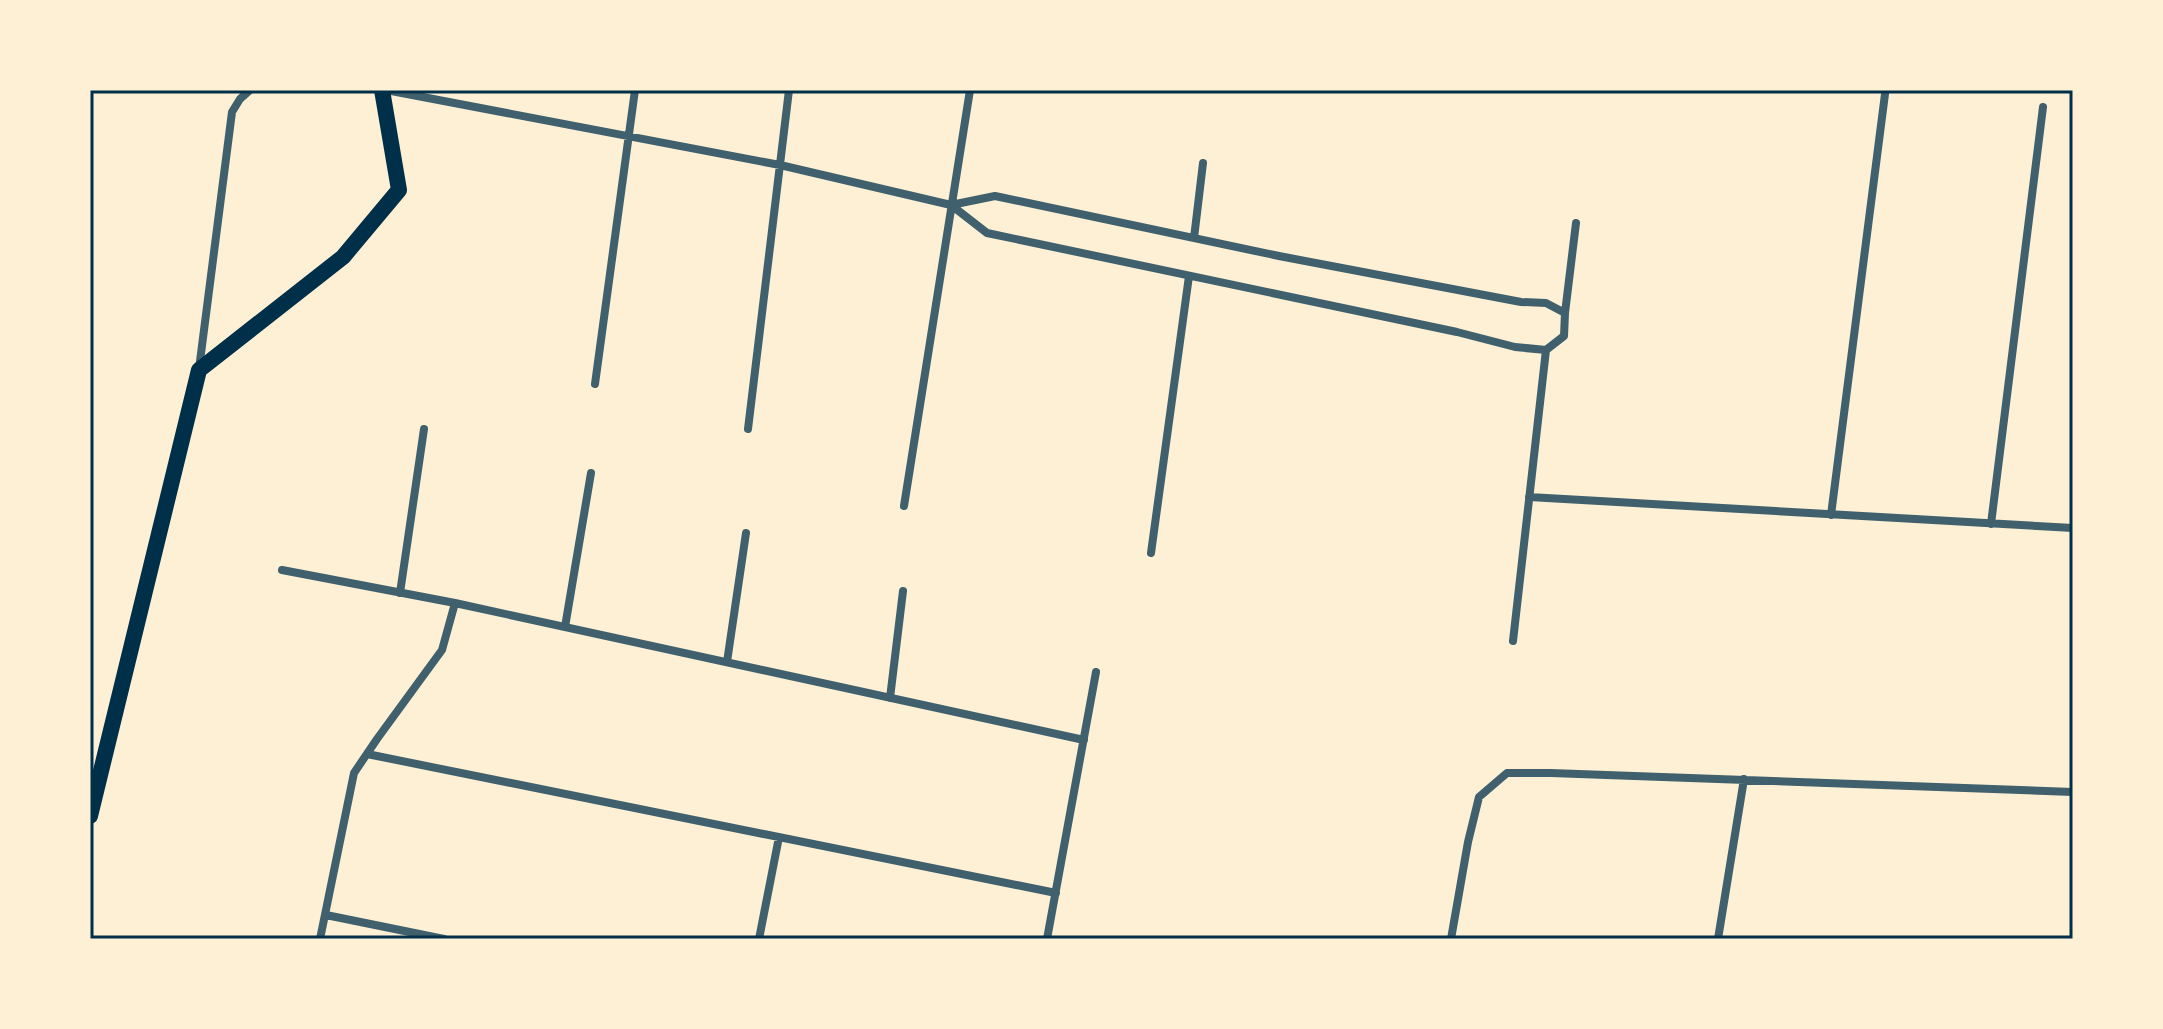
<svg xmlns="http://www.w3.org/2000/svg" width="2163" height="1029" viewBox="0 0 2163 1029" font-family="'Exo 2',sans-serif">
	<style>
		.lines { fill: none; stroke-linecap: round; stroke-linejoin: round }
		.minor { stroke: #3f606c; stroke-width: 8 }
		.secondary { stroke: #003049; stroke-width: 16 }
		.neatline { fill: none; stroke: #003049; stroke-width: 3 }
	</style>
	<rect width="100%" height="100%" fill="#fdf0d5"/>
	<g class="lines">
		<path class="minor" d="M 386,90 L 780,165 L 951,205 L 987,233 L 1457,332 L 1515,347 L 1546,350 L 1564,336 L 1565,313 L 1546,303 L 1521,302 L 1279,256 L 995,196 L 951,205
			M 1194,238 L 1203,163
			M 1565,313 L 1576,223
			M 199,369 L 232,112 L 240,99 L 250,90
			M 595,384 L 635,90
			M 748,429 L 789,90
			M 1529,497 L 2073,528
			M 904,506 L 970,90
			M 1831,515 L 1885,94
			M 1991,524 L 2043,107
			M 1151,553 L 1189,276
			M 282,570 L 455,603 L 1084,740
			M 400,593 L 424,429
			M 565,627 L 591,473
			M 1513,641 L 1546,350
			M 727,662 L 746,533
			M 890,698 L 903,591
			M 367,754 L 1056,893
			M 326,915 L 444,939
			M 320,939 L 354,773 L 377,739 L 442,650 L 455,603
			M 759,939 L 779,837
			M 1047,939 L 1096,672
			M 1451,939 L 1468,842 L 1479,797 L 1507,773 L 1551,773 L 2073,792
			M 1718,939 L 1744,779"/>
		<path class="secondary" d="M 90,816 L 199,370 L 343,257 L 399,190 L 382,90"/>
	</g>
	<rect width="2163" height="1029" fill="none" stroke="#fdf0d5" stroke-width="184"/>
	<rect x="92" y="92" width="1979" height="845" class="neatline"/>
</svg>
